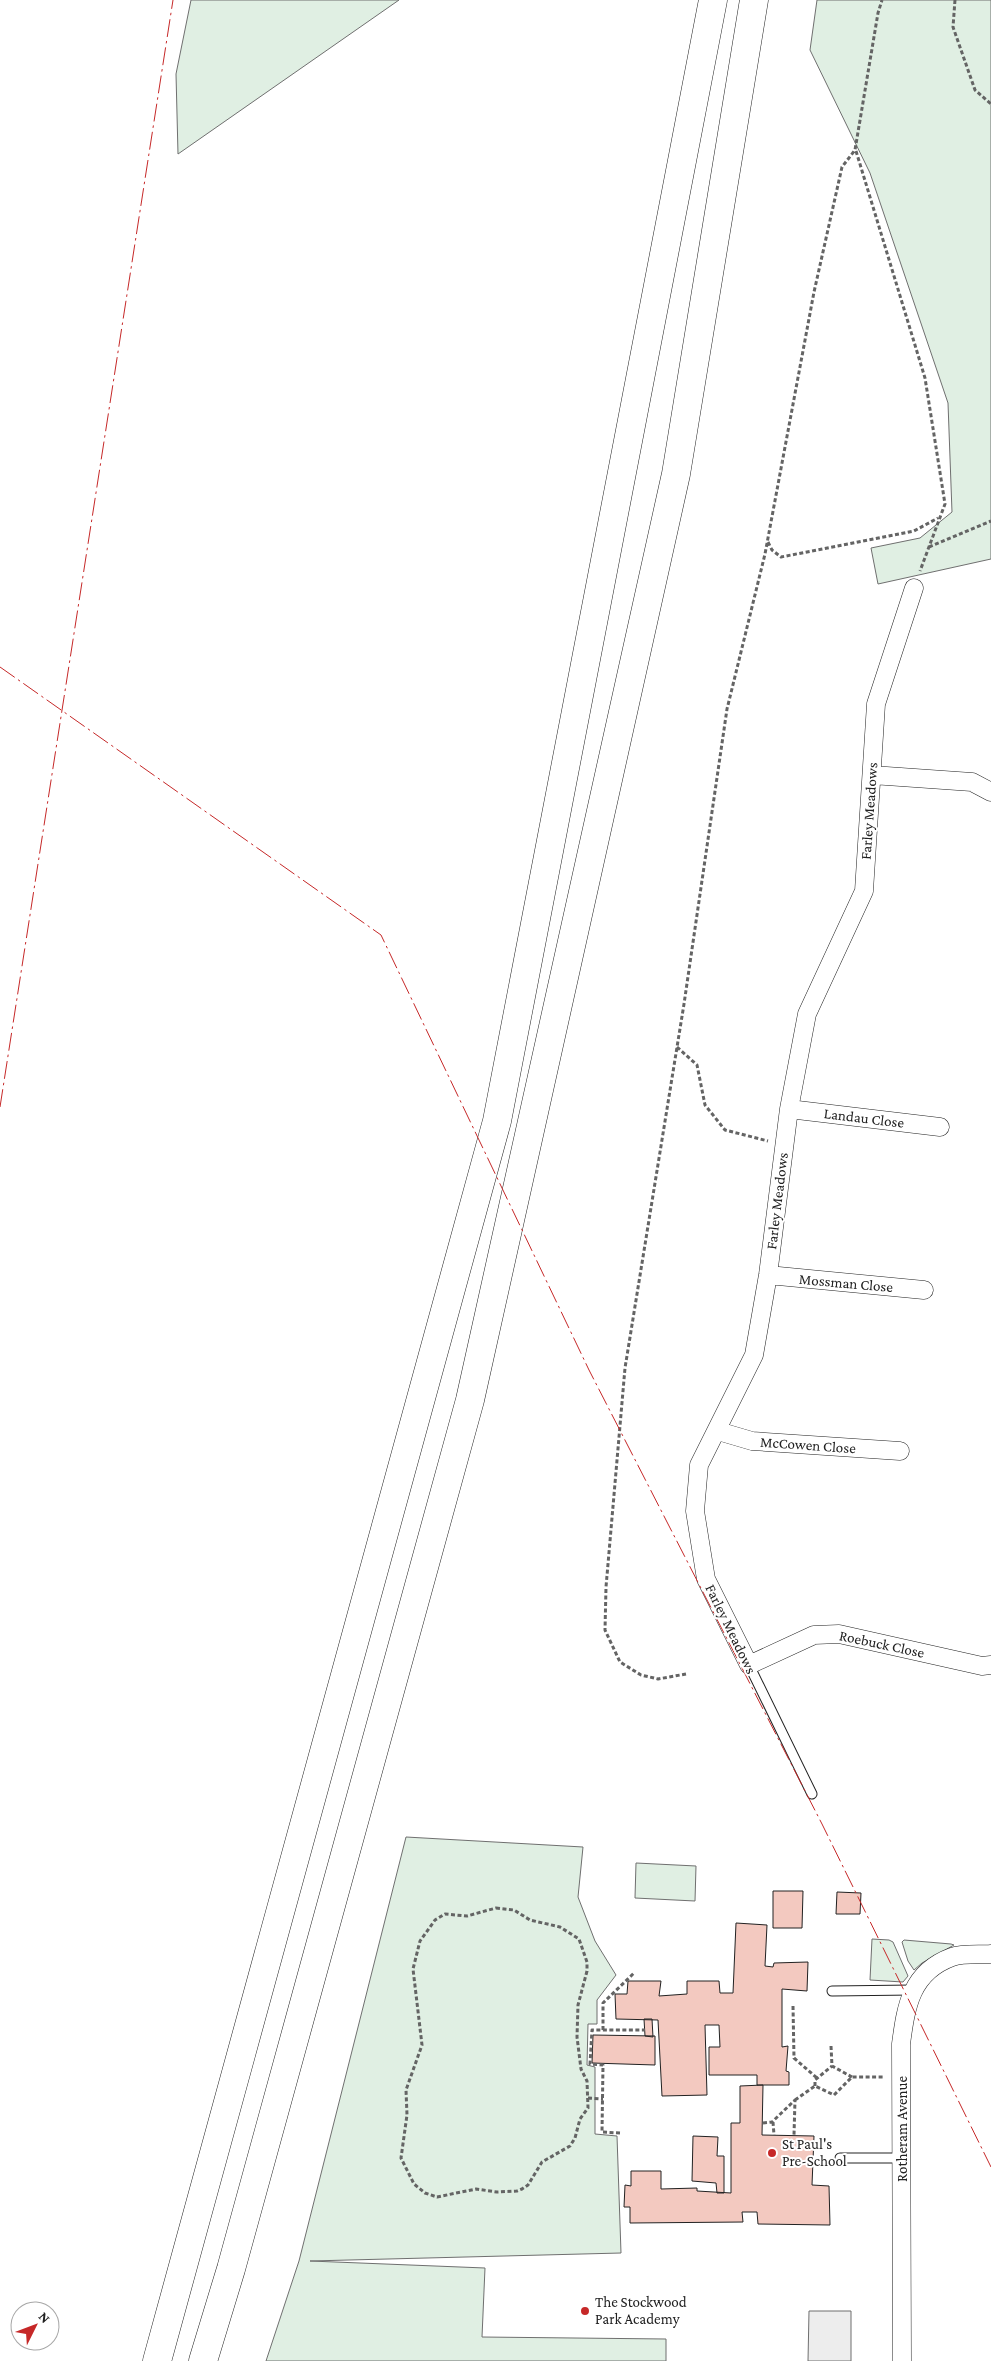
<svg xmlns="http://www.w3.org/2000/svg" width="991" height="2361" viewBox="0 0 991 2361" font-family="'Crimson Pro',serif">
	<style>
		.green { fill: #e0efe3; stroke: #6f6f6f }
		.parking { fill: #ededed; stroke: #6f6f6f }
		.building { fill: #f3c9c0; stroke: #222 }
		.lines { fill: none; stroke-linecap: round; stroke-linejoin: round }
		.lane-casing { stroke: #222; stroke-width: 11 }
		.street-casing { stroke: #222; stroke-width: 19 }
		.highway-casing { stroke: #222; stroke-width: 29 }
		.path { stroke: #646464; stroke-width: 3; stroke-dasharray: 4 2.5; stroke-linecap: butt }
		.lane { stroke: #fff; stroke-width: 9 }
		.street { stroke: #fff; stroke-width: 18 }
		.highway { stroke: #fff; stroke-width: 28 }
		.power { stroke: #c62828; stroke-width: 1; stroke-dasharray: 18 4 2.5 4; stroke-linecap: butt }
		.poi-dot { fill: #c62828; stroke: #fff; stroke-width: 2 }
		.labels { text-anchor: middle; stroke-width: 4; stroke-linejoin: round; paint-order: stroke }
		.street-label { font-size: 15px; fill: #222; stroke: #fff }
		.poi-label { font-size: 15px; fill: #222; stroke: #fff; text-anchor: start }
	</style>
	<rect width="100%" height="100%" fill="#fff"/>
	<path class="green" d="M 191,0 L 399,0 L 178,154 L 176,74 Z
		M 817,0 L 991,0 L 991,559 L 878,584 L 871,548 L 920,538 L 952,512 L 948,403 L 870,173 L 810,50 Z
		M 406,1837 L 583,1847 L 578,1897 L 595,1941 L 616,1975 L 597,2000 L 597,2024 L 588,2024 L 587,2065 L 595,2067 L 595,2134 L 617,2136 L 621,2253 L 310,2261 L 485,2268 L 482,2337 L 666,2339 L 666,2361 L 266,2361 L 299,2261 Z
		M 636,1863 L 696,1866 L 695,1901 L 635,1898 Z
		M 872,1939 L 889,1940 L 893,1942 L 908,1976 L 903,1982 L 870,1980 Z
		M 904,1940 L 951,1944 L 954,1945 L 922,1963 L 914,1970 L 908,1961 L 902,1942 Z"/>
	<path class="parking" d="M 809,2311 L 851,2311 L 851,2361 L 808,2361 Z"/>
	<path class="building" d="M 773,1891 L 803,1891 L 802,1928 L 773,1928 Z
		M 837,1892 L 861,1893 L 860,1914 L 836,1914 Z
		M 736,1923 L 767,1925 L 765,1966 L 773,1967 L 774,1963 L 808,1962 L 807,1991 L 782,1989 L 782,2047 L 788,2046 L 786,2071 L 789,2072 L 789,2085 L 757,2085 L 757,2075 L 709,2075 L 709,2047 L 720,2047 L 719,2025 L 705,2025 L 707,2095 L 662,2096 L 658,2020 L 616,2019 L 615,1994 L 627,1994 L 628,1981 L 661,1981 L 659,1996 L 687,1994 L 687,1981 L 719,1981 L 720,1993 L 733,1993 Z
		M 644,2019 L 652,2019 L 653,2037 L 645,2036 Z
		M 593,2035 L 655,2036 L 655,2065 L 592,2063 Z
		M 763,2085 L 762,2135 L 814,2136 L 812,2185 L 829,2186 L 830,2225 L 758,2224 L 757,2212 L 742,2212 L 743,2222 L 630,2223 L 630,2207 L 624,2207 L 625,2185 L 631,2186 L 631,2171 L 661,2171 L 661,2189 L 697,2188 L 697,2191 L 731,2193 L 731,2123 L 740,2123 L 740,2086 Z
		M 693,2136 L 718,2137 L 717,2156 L 724,2156 L 724,2193 L 717,2193 L 716,2183 L 692,2181 Z"/>
	<g class="lines">
		<defs>
			<path id="lane" d="M 749,1665 L 812,1794
				M 832,1991 L 913,1990
				M 840,2158 L 902,2158"/>
			<path id="street" d="M 914,588 L 876,704 L 864,891 L 807,1014 L 789,1109 L 768,1275 L 754,1355 L 699,1465 L 695,1511 L 706,1579 L 749,1665 L 814,1635 L 839,1634 L 982,1666 L 991,1665
				M 872,775 L 972,782 L 991,792
				M 789,1109 L 940,1127
				M 768,1275 L 924,1290
				M 718,1431 L 752,1441 L 900,1451
				M 902,2361 L 901,2044 C 906,2006 911,1972 952,1957 C 963,1953 980,1955 991,1954"/>
			<path id="highway" d="M 157,2361 L 497,1121 L 713,0
				M 203,2361 L 231,2269 L 470,1400 L 676,474 L 754,0"/>
		</defs>
		<use href="#lane" class="lane-casing"/>
		<use href="#street" class="street-casing"/>
		<use href="#highway" class="highway-casing"/>
		<path class="path" d="M 955,0 L 953,27 L 975,90 L 991,104
			M 856,151 L 925,378 L 945,504 L 920,571
			M 768,542 L 772,550 L 781,557 L 914,531 L 938,518
			M 929,547 L 991,521
			M 677,1047 L 697,1065 L 705,1105 L 725,1130 L 768,1141
			M 686,1674 L 658,1679 L 641,1675 L 620,1662 L 605,1630 L 606,1587 L 625,1368 L 684,1004 L 727,709 L 765,554 L 814,292 L 842,167 L 855,150 L 878,13 L 882,0
			M 496,1908 L 514,1910 L 530,1920 L 560,1927 L 579,1939 L 587,1962 L 587,1971 L 578,2005 L 577,2037 L 581,2069 L 587,2081 L 588,2108 L 580,2119 L 575,2138 L 570,2146 L 542,2162 L 528,2185 L 522,2189 L 517,2191 L 497,2192 L 476,2189 L 437,2197 L 425,2193 L 414,2184 L 401,2158 L 407,2115 L 406,2090 L 422,2045 L 413,1969 L 420,1941 L 435,1920 L 445,1914 L 467,1916 Z
			M 793,2006 L 794,2058 L 817,2078
			M 603,2030 L 603,2003 L 634,1973
			M 831,2046 L 832,2066 L 852,2077
			M 815,2086 L 815,2080 L 832,2066
			M 588,2098 L 603,2099
			M 795,2100 L 815,2086 L 834,2095 L 852,2077 L 883,2077
			M 773,2122 L 774,2135
			M 763,2123 L 772,2122 L 795,2100 L 794,2135
			M 620,2133 L 602,2132 L 603,2065 L 590,2064 L 592,2030 L 645,2030"/>
		<use href="#lane" class="lane"/>
		<use href="#street" class="street"/>
		<use href="#highway" class="highway"/>
		<path class="power" d="M 0,667 L 381,935 L 589,1370 L 822,1824 L 991,2167
			M 0,1107 L 173,0"/>
	</g>
	<g class="poi-dot">
		<circle cx="772" cy="2153" r="5"/>
		<circle cx="585" cy="2311" r="5"/>
	</g>
	<g class="labels">
		<g class="street-label">
			<text transform="translate(869 811) rotate(-86)" y="5">Farley Meadows</text>
			<text transform="translate(864 1118) rotate(7)" y="5">Landau Close</text>
			<text transform="translate(777 1201) rotate(-83)" y="5">Farley Meadows</text>
			<text transform="translate(846 1283) rotate(5)" y="5">Mossman Close</text>
			<text transform="translate(808 1445) rotate(4)" y="5">McCowen Close</text>
			<text transform="translate(731 1629) rotate(64)" y="5">Farley Meadows</text>
			<text transform="translate(882 1644) rotate(12)" y="5">Roebuck Close</text>
			<text transform="translate(902 2129) rotate(-90)" y="5">Rotheram Avenue</text>
		</g>
		<g class="poi-label">
			<text x="782" y="2149">St Paul's<tspan x="782" dy="17">Pre-School</tspan></text>
			<text x="595" y="2307">The Stockwood<tspan x="595" dy="17">Park Academy</tspan></text>
		</g>
	</g>
	<g transform="translate(35 2326) rotate(48)"><circle r="24" fill="#ffffff" stroke="#a7a7a7"/>
	<path d="M0-4L9 19L0 12L-9 19Z" fill="#c62828"/>
	<text y="-8" font-size="14" font-weight="bold" text-anchor="middle" fill="#222222">N</text>
	</g>
</svg>
